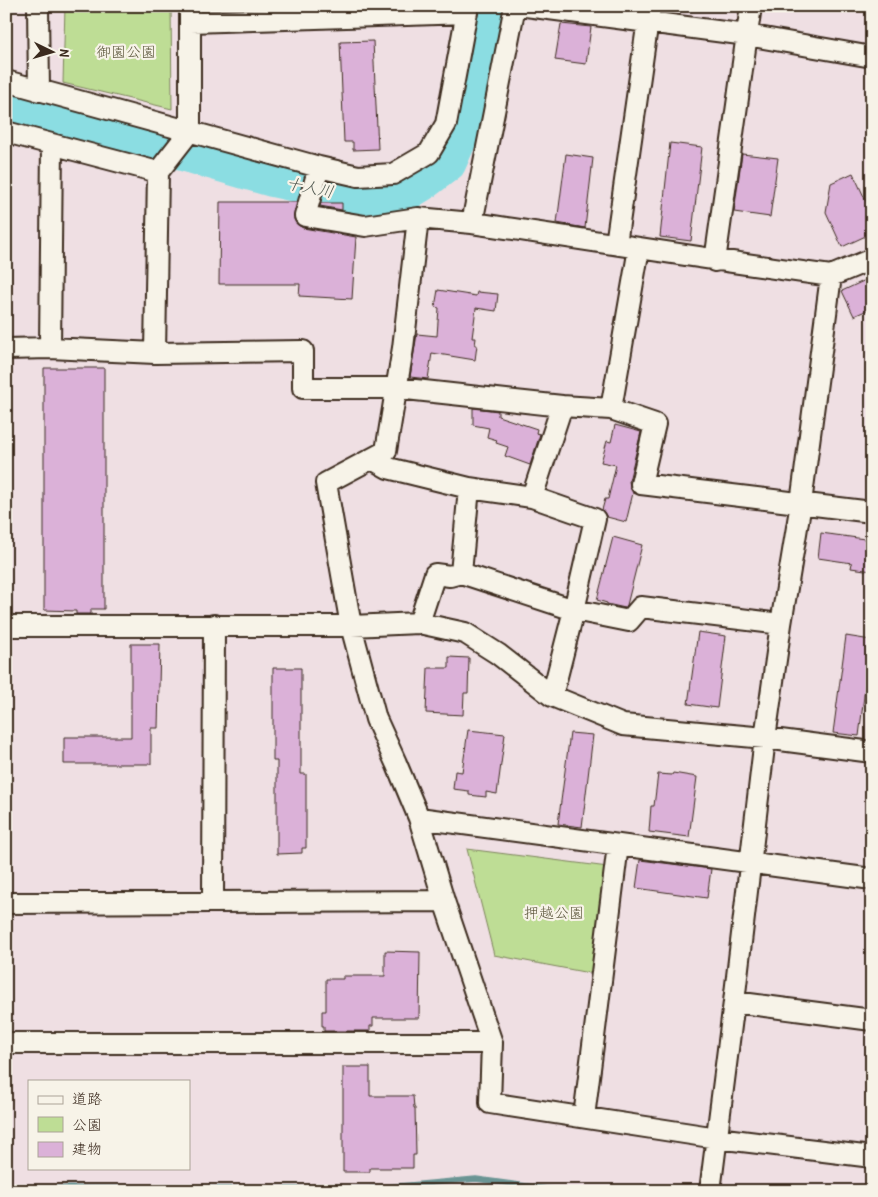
<svg xmlns="http://www.w3.org/2000/svg" width="878" height="1197" viewBox="0 0 878 1197" font-family="'Patrick Hand','Klee One',sans-serif">
	<style>
		.green { fill: #bedd95; stroke: #7c845a }
		.lines { fill: none; stroke-linecap: round; stroke-linejoin: round }
		.stream { stroke: #6b9594; stroke-width: 5.5 }
		.river { stroke: #8bdde2; stroke-width: 34 }
		.building { fill: #dbb1d8; stroke: #3b2a1e }
		.minor-casing { stroke: #3b2a1e; stroke-width: 24 }
		.minor { stroke: #f7f3e8; stroke-width: 20 }
		.labels { text-anchor: middle; stroke-width: 4.5; stroke-linejoin: round; paint-order: stroke }
		.park-label { font-size: 15px; fill: #5c573c; stroke: #f7f3e8 }
		.water-label { font-size: 16px; font-style: italic; fill: #4f574f; stroke: #f7f3e8 }
	</style>
	<rect width="100%" height="100%" fill="#efdfe3"/>
	<filter id="ink" filterUnits="userSpaceOnUse"><feTurbulence type="fractalNoise" baseFrequency=".02" numOctaves="2"/><feDisplacementMap in="SourceGraphic" scale="10" xChannelSelector="R" yChannelSelector="G"/><feConvolveMatrix kernelMatrix="1 2 1 2 8 2 1 2 1" color-interpolation-filters="sRGB"/></filter>
	<g filter="url(#ink)">
		<path class="green" d="M 65,6 L 171,6 L 172,109 L 63,83 Z
			M 467,849 L 616,868 L 600,975 L 494,955 Z"/>
		<g class="lines">
			<path class="stream" d="M 6,1188 L 366,1189 L 476,1179 L 562,1191"/>
			<path class="river" d="M 6,103 L 272,180 L 341,195 L 373,200 L 400,198 L 423,184 L 449,164 L 469,119 L 488,6"/>
		</g>
		<path class="building" d="M 561,24 L 591,27 L 586,64 L 555,60 Z
			M 373,41 L 378,149 L 353,150 L 353,142 L 344,142 L 340,42 Z
			M 670,143 L 702,147 L 691,241 L 660,237 Z
			M 566,154 L 593,158 L 585,228 L 557,223 Z
			M 742,154 L 778,158 L 770,217 L 734,212 Z
			M 853,173 L 872,214 L 872,233 L 842,247 L 826,212 L 831,183 Z
			M 220,202 L 297,202 L 294,219 L 298,225 L 303,228 L 356,237 L 352,299 L 299,296 L 300,284 L 219,284 Z
			M 321,203 L 342,203 L 342,210 L 320,206 Z
			M 872,277 L 872,308 L 854,316 L 842,291 Z
			M 438,290 L 476,296 L 477,292 L 498,294 L 496,311 L 476,308 L 472,338 L 476,338 L 475,345 L 477,345 L 475,360 L 432,353 L 428,379 L 410,377 L 417,334 L 437,336 L 439,308 L 435,307 Z
			M 44,368 L 104,368 L 104,609 L 91,609 L 91,614 L 76,614 L 76,611 L 44,610 Z
			M 473,408 L 498,411 L 498,416 L 537,429 L 536,433 L 540,434 L 530,465 L 505,456 L 508,447 L 496,443 L 497,440 L 487,437 L 489,428 L 473,425 Z
			M 615,425 L 641,432 L 629,481 L 630,487 L 633,493 L 626,522 L 607,517 L 602,510 L 605,499 L 608,499 L 616,465 L 601,462 L 607,441 L 611,442 Z
			M 821,533 L 872,540 L 872,571 L 851,568 L 852,563 L 818,558 Z
			M 613,537 L 642,545 L 627,605 L 625,608 L 607,604 L 607,603 L 597,600 Z
			M 698,632 L 726,636 L 717,708 L 688,704 Z
			M 846,636 L 871,640 L 859,736 L 833,733 Z
			M 131,644 L 160,644 L 158,728 L 151,728 L 151,764 L 64,764 L 64,737 L 131,737 Z
			M 449,657 L 469,658 L 468,693 L 464,693 L 463,715 L 426,713 L 428,668 L 449,668 Z
			M 273,668 L 301,668 L 301,774 L 306,774 L 306,848 L 302,848 L 302,853 L 277,854 L 277,761 L 273,761 Z
			M 468,730 L 505,734 L 497,794 L 486,792 L 486,797 L 469,795 L 469,791 L 453,789 L 455,771 L 462,772 Z
			M 570,733 L 593,735 L 582,827 L 558,824 Z
			M 673,773 L 697,777 L 689,837 L 649,832 L 651,806 L 654,806 L 658,774 L 672,775 Z
			M 640,860 L 711,869 L 707,898 L 636,888 Z
			M 385,951 L 420,952 L 419,1018 L 373,1018 L 373,1026 L 370,1026 L 370,1031 L 324,1031 L 324,1026 L 322,1026 L 322,1011 L 326,1011 L 326,979 L 343,979 L 343,976 L 385,976 Z
			M 343,1067 L 370,1067 L 370,1096 L 413,1096 L 414,1108 L 415,1108 L 416,1155 L 413,1155 L 413,1168 L 370,1168 L 370,1172 L 343,1172 Z"/>
		<g class="lines">
			<defs>
				<path id="minor" d="M 38,6 L 39,91
					M 526,6 L 747,35 L 872,57
					M 191,22 L 467,13
					M 6,81 L 319,167 L 358,176 L 393,174 L 429,153 L 446,124 L 468,6
					M 6,132 L 158,172 L 155,353
					M 319,167 L 305,216 L 365,226 L 418,218 L 472,223 L 515,6
					M 158,172 L 190,131 L 190,6
					M 472,223 C 592,240 711,260 831,276
					M 616,244 L 650,6
					M 715,261 L 751,6
					M 50,348 L 52,144
					M 6,349 L 50,348 L 155,353 L 303,351 L 303,388 L 397,388 L 562,406
					M 611,409 L 639,248
					M 372,459 L 388,468 L 469,488 L 532,497
					M 461,573 L 469,488
					M 419,623 L 435,574 L 450,576 L 461,573 L 574,610 L 595,519 L 532,497 L 562,406 L 611,409 L 655,424 L 641,484 L 872,512
					M 6,626 L 351,626 L 419,623 L 465,633 L 498,654 L 552,696 L 623,725 L 765,738 L 872,752
					M 552,696 L 574,610 L 629,621 L 641,607 L 781,624
					M 419,818 L 872,879
					M 213,901 L 214,625
					M 6,903 L 444,901
					M 734,1002 L 872,1020
					M 6,1043 L 492,1043 L 444,901 L 419,818 L 396,763 L 376,719 L 351,626 L 326,483 L 386,451 L 403,348 L 418,218
					M 492,1043 L 490,1103 L 717,1138 L 872,1157
					M 584,1117 L 618,845
					M 710,1191 L 734,1002 L 765,738 L 781,624 L 801,503 L 831,276 L 872,259"/>
			</defs>
			<use href="#minor" class="minor-casing"/>
			<use href="#minor" class="minor"/>
		</g>
	</g>
	<g class="labels">
		<g class="park-label">
			<text x="126" y="57">御園公園</text>
			<text x="554" y="918">押越公園</text>
		</g>
		<g class="water-label">
			<text transform="translate(310 187) rotate(11)" y="6">十人川</text>
		</g>
	</g>
	<rect width="878" height="1197" fill="none" stroke="#f7f3e8" stroke-width="25"/>
	<rect x="12" y="12" width="853" height="1172" fill="none" stroke="#3b2a1e" stroke-width="2" filter="url(#ink)"/>
	<rect x="28" y="1080" width="162" height="90" fill="#f7f3e8" stroke="#aca397"/>
	<rect x="38" y="1096" width="25" height="8" fill="#f7f3e8" stroke="#aca397"/>
	<text x="72" y="1104" font-size="15" fill="#3b2a1e">道路</text>
	<rect x="38" y="1117" width="25" height="15" fill="#bedd95" stroke="#aca397"/>
	<text x="72" y="1130" font-size="15" fill="#3b2a1e">公園</text>
	<rect x="38" y="1142" width="25" height="15" fill="#dbb1d8" stroke="#aca397"/>
	<text x="72" y="1154" font-size="15" fill="#3b2a1e">建物</text>
	<g transform="translate(52 52) rotate(95)" stroke="#f7f3e8" stroke-width="4" paint-order="stroke">
	<path d="M0-4L9 19L0 12L-9 19Z" fill="#3b2a1e"/>
	<text y="-8" font-size="14" font-weight="bold" text-anchor="middle" fill="#3b2a1e">N</text>
	</g>
</svg>
